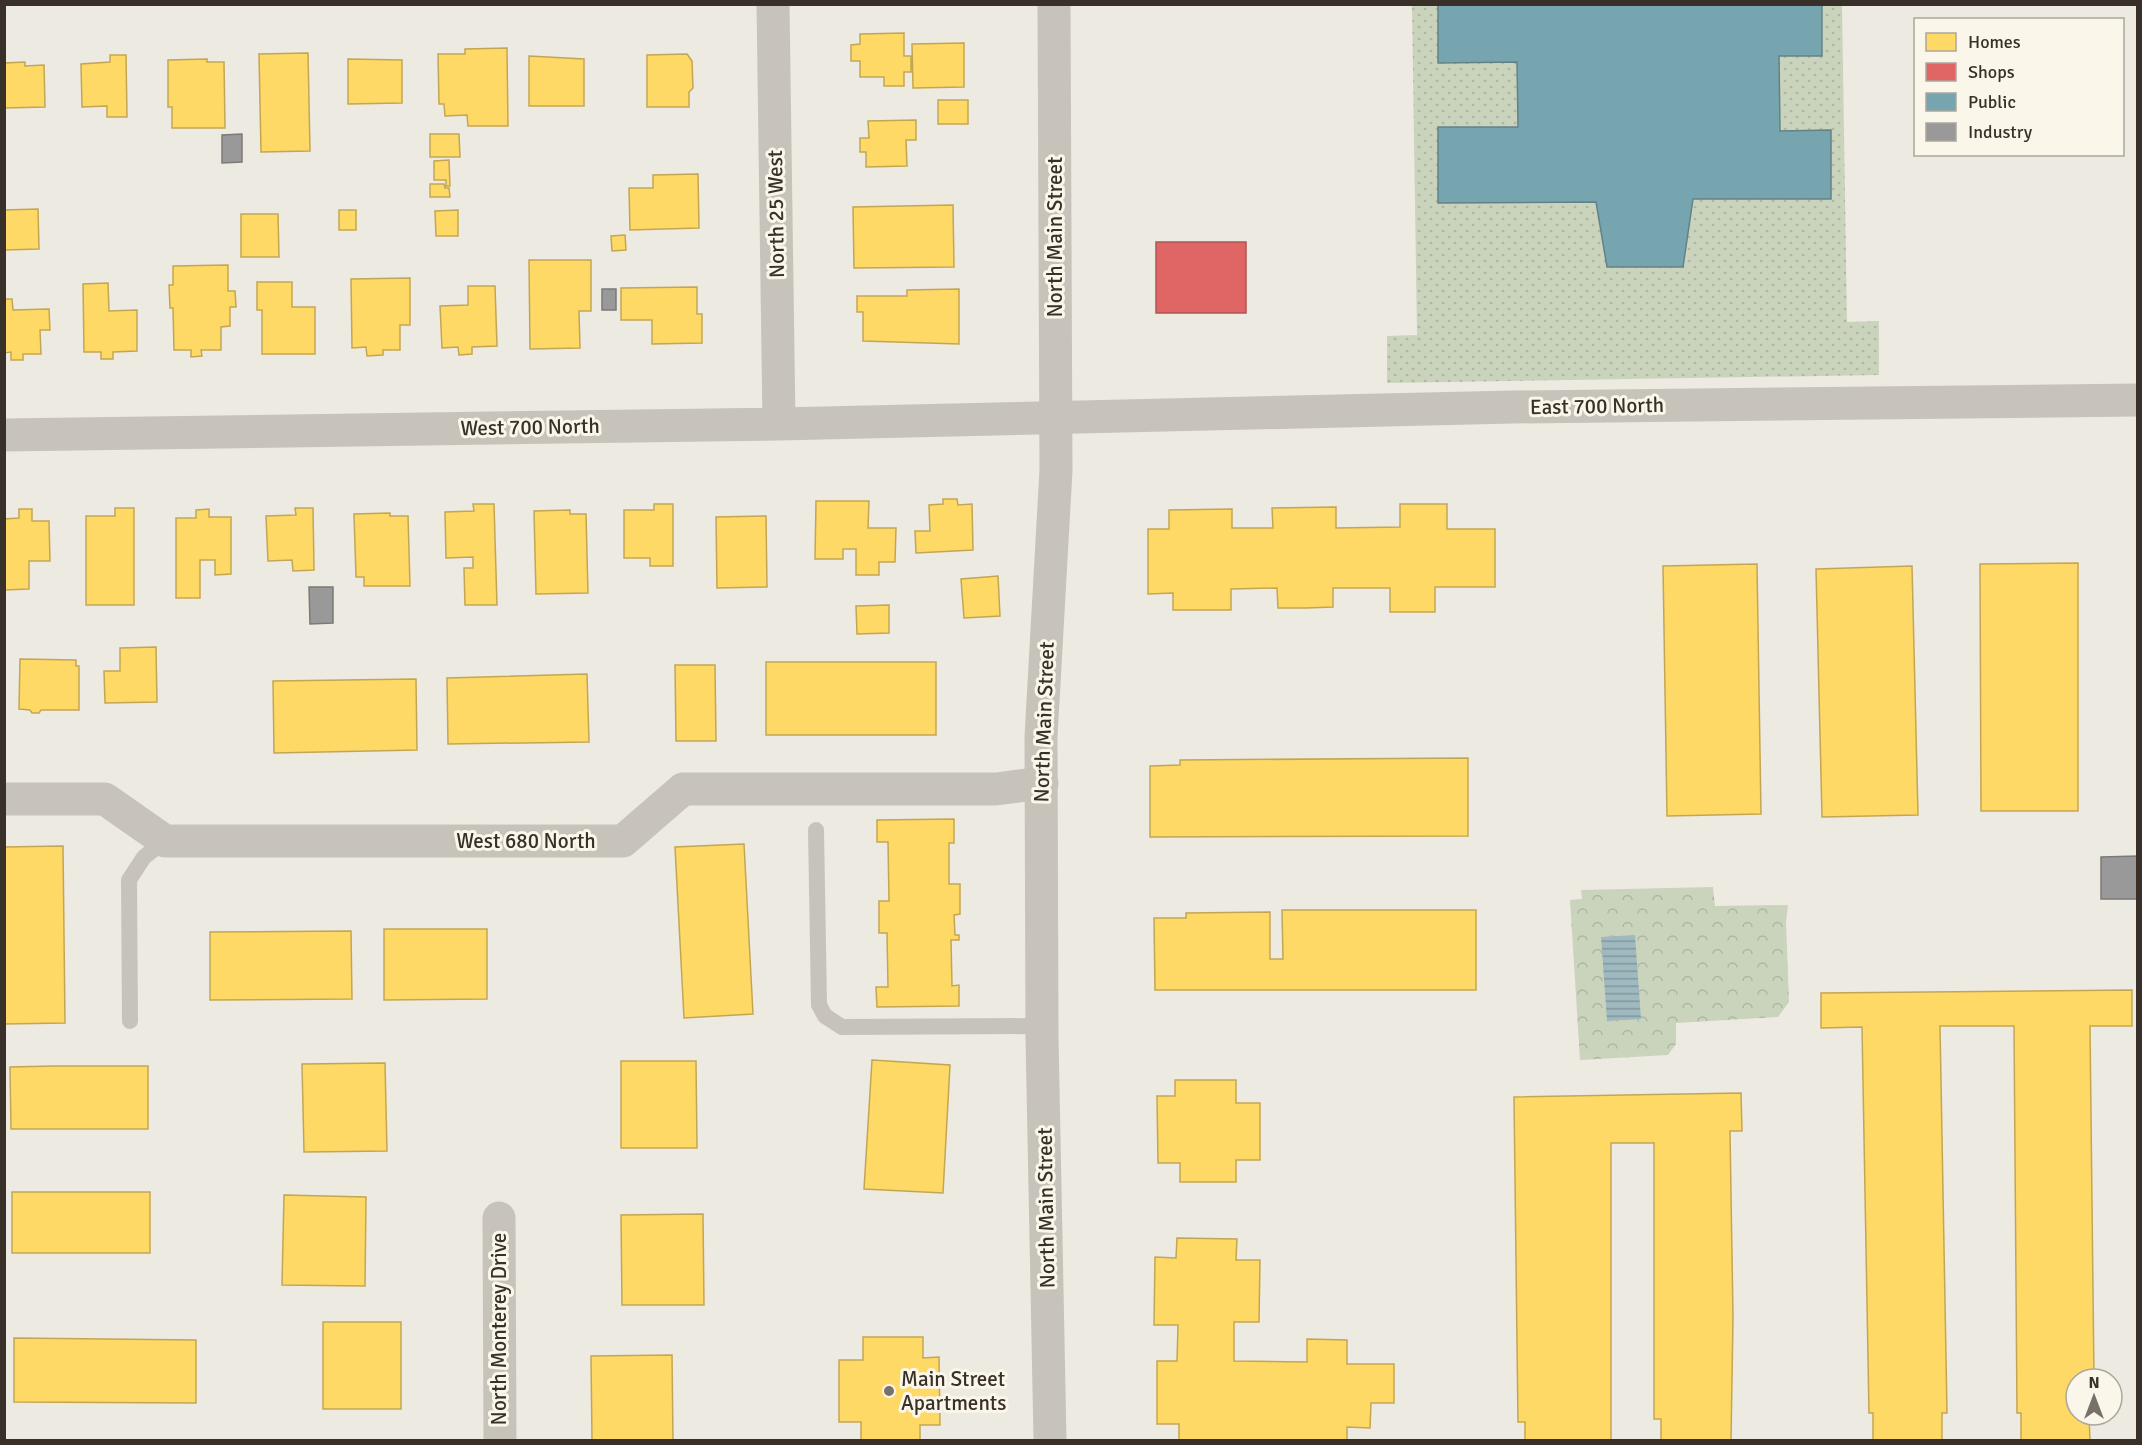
<svg xmlns="http://www.w3.org/2000/svg" width="2142" height="1445" viewBox="0 0 2142 1445" font-family="Signika,sans-serif">
	<style>
		.grass { fill: url(#grass-dots) }
		.park { fill: url(#park-crowns) }
		.water { fill: url(#water-rules) }
		.homes { fill: #ffd966; stroke: #c3a654; stroke-width: 1.5 }
		.shops { fill: #e06666; stroke: #ae5654; stroke-width: 1.5 }
		.public { fill: #76a5af; stroke: #638287; stroke-width: 1.5 }
		.industry { fill: #999; stroke: #7c7a77; stroke-width: 1.5 }
		.lines { fill: none; stroke-linecap: round; stroke-linejoin: round }
		.service { stroke: #c7c3bb; stroke-width: 16 }
		.minor { stroke: #c7c3bb; stroke-width: 33 }
		.tertiary { stroke: #c7c3bb; stroke-width: 33 }
		.poi-dot { fill: #77716a; stroke: #faf6ea; stroke-width: 2 }
		.labels { text-anchor: middle; stroke-width: 6; stroke-linejoin: round; paint-order: stroke }
		.street-label { font-size: 21px; fill: #383029; stroke: #faf6ea }
		.poi-label { font-size: 21px; fill: #383029; stroke: #faf6ea; text-anchor: start }
	</style>
	<defs>
		<pattern id="grass-dots" width="8" height="8" patternUnits="userSpaceOnUse" patternTransform="scale(1.5)"><rect width="8" height="8" fill="#cad4bc"/><path d="M2 2h.1M6 6h.1" fill="none" stroke="#aeb6a2" stroke-width="1.8" stroke-linecap="round"/></pattern>
		<pattern id="park-crowns" width="20" height="18" patternUnits="userSpaceOnUse" patternTransform="scale(1.5)"><rect width="20" height="18" fill="#cad4bc"/><path d="M2 6a3 3 0 1 1 6 0M12 15a3 3 0 1 1 6 0" fill="none" stroke="#aeb6a2"/></pattern>
		<pattern id="water-rules" width="6" height="5" patternUnits="userSpaceOnUse" patternTransform="scale(1.5)"><rect width="6" height="5" fill="#9eb9bf"/><path d="M0 2.5h6" fill="none" stroke="#82979b"/></pattern>
	</defs>
	<rect width="100%" height="100%" fill="#edeae2"/>
	<path class="grass" d="M 1412,5 L 1438,5 L 1438,63 L 1517,62 L 1518,127 L 1438,203 L 1596,202 L 1607,267 L 1682,267 L 1693,199 L 1831,198 L 1831,130 L 1780,131 L 1779,56 L 1822,56 L 1822,5 L 1842,5 L 1847,322 L 1879,321 L 1879,375 L 1387,383 L 1387,336 L 1417,335 Z"/>
	<path class="park" d="M 1713,887 L 1715,906 L 1788,905 L 1786,922 L 1789,1002 L 1778,1017 L 1676,1023 L 1676,1044 L 1668,1055 L 1580,1060 L 1570,900 L 1582,899 L 1581,890 Z"/>
	<path class="water" d="M 1635,935 L 1641,1019 L 1607,1021 L 1601,937 Z"/>
	<path class="homes" d="M 904,33 L 904,56 L 911,56 L 911,72 L 904,72 L 904,86 L 884,86 L 884,77 L 860,77 L 860,61 L 851,61 L 851,45 L 860,44 L 860,34 Z
		M 964,43 L 964,87 L 913,88 L 912,44 Z
		M 507,48 L 508,126 L 468,126 L 467,115 L 445,116 L 444,104 L 439,104 L 438,54 L 465,54 L 465,49 Z
		M 308,53 L 310,151 L 261,152 L 259,54 Z
		M 687,54 L 692,61 L 693,88 L 689,92 L 689,107 L 647,107 L 647,55 Z
		M 110,55 L 126,55 L 127,117 L 107,117 L 107,106 L 82,107 L 81,64 L 110,62 Z
		M 529,56 L 584,59 L 584,106 L 529,106 Z
		M 207,59 L 207,62 L 224,62 L 225,128 L 172,128 L 172,107 L 168,107 L 168,60 Z
		M 348,59 L 402,60 L 402,103 L 348,104 Z
		M 25,62 L 25,66 L 44,65 L 45,107 L 4,108 L 4,63 Z
		M 938,100 L 968,100 L 968,124 L 938,124 Z
		M 916,120 L 916,140 L 906,140 L 907,166 L 866,167 L 866,152 L 860,152 L 860,138 L 869,138 L 868,121 Z
		M 430,134 L 459,134 L 460,157 L 430,157 Z
		M 449,160 L 450,186 L 446,186 L 446,180 L 434,180 L 434,161 Z
		M 698,174 L 699,228 L 630,230 L 629,188 L 653,188 L 653,175 Z
		M 430,184 L 444,184 L 445,188 L 449,188 L 450,197 L 430,197 Z
		M 953,205 L 954,267 L 854,268 L 853,207 Z
		M 38,209 L 39,249 L 4,250 L 4,210 Z
		M 339,210 L 356,210 L 356,230 L 339,230 Z
		M 458,210 L 458,236 L 436,236 L 435,211 Z
		M 241,214 L 278,214 L 279,257 L 241,257 Z
		M 625,235 L 626,250 L 612,251 L 611,236 Z
		M 529,260 L 591,260 L 591,311 L 579,311 L 580,348 L 530,349 Z
		M 228,265 L 228,291 L 235,291 L 236,307 L 230,307 L 230,326 L 221,327 L 221,350 L 201,350 L 202,356 L 191,357 L 191,350 L 174,350 L 173,308 L 170,308 L 169,285 L 173,285 L 173,266 Z
		M 410,278 L 410,325 L 400,325 L 400,350 L 383,350 L 383,355 L 367,356 L 366,347 L 352,348 L 351,279 Z
		M 257,282 L 292,282 L 292,307 L 315,307 L 315,354 L 262,354 L 262,310 L 257,310 Z
		M 108,283 L 109,311 L 137,310 L 137,351 L 113,352 L 113,359 L 101,359 L 101,352 L 84,352 L 83,284 Z
		M 468,286 L 495,286 L 497,346 L 472,347 L 472,354 L 459,355 L 458,347 L 442,348 L 440,306 L 468,305 Z
		M 697,287 L 697,314 L 702,314 L 702,343 L 652,344 L 652,320 L 621,320 L 621,288 Z
		M 959,289 L 959,344 L 863,341 L 863,312 L 857,312 L 857,296 L 907,296 L 907,290 Z
		M 4,299 L 12,299 L 13,310 L 49,309 L 50,330 L 40,330 L 41,354 L 23,354 L 23,360 L 11,360 L 11,352 L 4,353 Z
		M 943,499 L 957,499 L 958,505 L 972,504 L 973,550 L 916,553 L 915,531 L 930,531 L 929,505 L 943,504 Z
		M 816,501 L 869,501 L 868,528 L 896,528 L 895,562 L 879,562 L 879,575 L 856,575 L 856,549 L 843,549 L 843,559 L 815,559 Z
		M 473,504 L 494,504 L 497,605 L 465,605 L 464,568 L 473,568 L 473,557 L 446,558 L 445,512 L 474,511 Z
		M 654,504 L 673,504 L 673,566 L 650,566 L 650,558 L 624,558 L 624,510 L 654,510 Z
		M 1400,504 L 1447,504 L 1447,529 L 1495,529 L 1495,587 L 1435,587 L 1435,612 L 1390,612 L 1390,588 L 1333,588 L 1333,607 L 1306,608 L 1278,608 L 1277,588 L 1231,589 L 1231,610 L 1173,610 L 1173,593 L 1148,594 L 1148,529 L 1169,529 L 1169,510 L 1232,509 L 1232,528 L 1273,528 L 1272,508 L 1336,507 L 1336,528 L 1400,527 Z
		M 115,508 L 134,508 L 134,605 L 86,605 L 86,516 L 115,516 Z
		M 295,508 L 313,508 L 314,570 L 293,571 L 292,560 L 268,561 L 266,516 L 296,515 Z
		M 19,509 L 32,509 L 32,521 L 49,521 L 50,561 L 29,561 L 29,589 L 4,590 L 4,519 L 19,518 Z
		M 209,509 L 209,517 L 231,517 L 231,574 L 215,575 L 215,560 L 200,560 L 200,598 L 176,598 L 176,518 L 196,518 L 196,510 Z
		M 570,510 L 570,514 L 586,514 L 588,593 L 536,594 L 534,511 Z
		M 390,513 L 390,516 L 408,516 L 410,586 L 364,586 L 364,577 L 356,577 L 354,514 Z
		M 766,516 L 767,587 L 717,588 L 716,517 Z
		M 2078,563 L 2078,811 L 1981,811 L 1980,564 Z
		M 1757,564 L 1761,814 L 1667,816 L 1663,566 Z
		M 1912,566 L 1918,815 L 1822,817 L 1816,569 Z
		M 998,576 L 1000,616 L 964,618 L 961,579 Z
		M 889,605 L 889,633 L 857,634 L 856,606 Z
		M 156,647 L 157,702 L 105,703 L 104,671 L 120,671 L 120,648 Z
		M 20,659 L 76,660 L 76,666 L 79,666 L 79,710 L 41,710 L 39,713 L 32,713 L 30,710 L 19,709 Z
		M 766,662 L 936,662 L 936,735 L 766,735 Z
		M 675,665 L 715,665 L 716,741 L 676,741 Z
		M 587,674 L 589,742 L 448,744 L 447,678 Z
		M 416,679 L 417,750 L 274,753 L 273,681 Z
		M 1468,758 L 1468,836 L 1150,837 L 1150,766 L 1180,765 L 1180,760 Z
		M 954,819 L 954,843 L 949,843 L 949,884 L 960,884 L 960,914 L 954,915 L 955,935 L 959,935 L 959,940 L 951,940 L 952,986 L 959,985 L 959,1006 L 877,1007 L 876,987 L 888,987 L 887,933 L 879,933 L 879,901 L 889,901 L 888,842 L 877,842 L 877,820 Z
		M 744,844 L 753,1014 L 684,1018 L 675,847 Z
		M 63,846 L 65,1023 L 4,1024 L 4,847 Z
		M 1282,910 L 1476,910 L 1476,990 L 1155,990 L 1154,918 L 1186,918 L 1186,913 L 1270,912 L 1270,959 L 1283,959 Z
		M 384,929 L 487,929 L 487,999 L 384,1000 Z
		M 351,931 L 352,999 L 210,1000 L 210,932 Z
		M 2132,990 L 2132,1026 L 2090,1026 L 2094,1379 L 2076,1379 L 2076,1415 L 2089,1415 L 2090,1440 L 2021,1440 L 2021,1413 L 2017,1413 L 2014,1026 L 1940,1026 L 1947,1413 L 1942,1413 L 1942,1440 L 1873,1440 L 1873,1413 L 1869,1413 L 1862,1027 L 1821,1028 L 1821,993 Z
		M 872,1060 L 950,1065 L 943,1193 L 864,1189 Z
		M 621,1061 L 696,1061 L 697,1148 L 621,1148 Z
		M 385,1063 L 387,1151 L 304,1152 L 302,1064 Z
		M 55,1066 L 148,1066 L 148,1129 L 11,1129 L 10,1067 Z
		M 1175,1080 L 1236,1080 L 1236,1103 L 1260,1103 L 1260,1160 L 1236,1160 L 1236,1182 L 1180,1182 L 1180,1163 L 1158,1163 L 1157,1096 L 1175,1096 Z
		M 1741,1093 L 1742,1131 L 1730,1131 L 1733,1317 L 1731,1440 L 1661,1440 L 1661,1419 L 1654,1419 L 1654,1143 L 1611,1143 L 1611,1440 L 1525,1440 L 1525,1422 L 1518,1422 L 1514,1097 Z
		M 12,1192 L 150,1192 L 150,1253 L 12,1253 Z
		M 284,1195 L 366,1197 L 365,1286 L 282,1285 Z
		M 703,1214 L 704,1305 L 622,1305 L 621,1215 Z
		M 1177,1238 L 1237,1239 L 1236,1260 L 1260,1260 L 1259,1322 L 1234,1322 L 1234,1361 L 1307,1362 L 1307,1339 L 1347,1340 L 1347,1364 L 1394,1364 L 1394,1403 L 1371,1403 L 1370,1428 L 1347,1427 L 1347,1440 L 1179,1440 L 1179,1424 L 1157,1424 L 1157,1361 L 1177,1361 L 1178,1325 L 1154,1325 L 1155,1257 L 1176,1258 Z
		M 323,1322 L 401,1322 L 401,1409 L 323,1409 Z
		M 863,1337 L 923,1337 L 923,1358 L 939,1357 L 940,1425 L 920,1425 L 920,1440 L 861,1440 L 861,1422 L 839,1422 L 839,1360 L 863,1360 Z
		M 14,1338 L 196,1340 L 196,1403 L 14,1402 Z
		M 672,1355 L 673,1440 L 592,1440 L 591,1356 Z"/>
	<path class="shops" d="M 1156,242 L 1246,242 L 1246,313 L 1156,313 Z"/>
	<path class="public" d="M 1438,4 L 1822,4 L 1822,56 L 1779,56 L 1780,131 L 1831,130 L 1831,199 L 1693,199 L 1683,267 L 1607,267 L 1596,202 L 1438,203 L 1438,127 L 1518,127 L 1517,62 L 1438,63 Z"/>
	<path class="industry" d="M 242,134 L 242,162 L 222,163 L 222,135 Z
		M 602,289 L 616,289 L 616,310 L 602,310 Z
		M 309,587 L 333,587 L 333,623 L 310,624 Z
		M 2138,856 L 2138,899 L 2101,899 L 2101,857 Z"/>
	<g class="lines">
		<path class="service" d="M 816,830 L 819,1005 L 825,1016 L 842,1027 L 1042,1026
			M 130,1021 L 129,880 L 144,857 L 165,841"/>
		<path class="minor" d="M 773,4 L 779,424
			M 4,435 L 779,424 L 1513,407 L 2138,400
			M 4,799 L 105,799 L 165,841 L 623,841 L 683,789 L 996,789 L 1042,783
			M 499,1218 L 500,1440"/>
		<path class="tertiary" d="M 1050,1440 L 1042,1037 L 1041,737 L 1056,470 L 1054,4"/>
	</g>
	<circle class="poi-dot" cx="889" cy="1391" r="6"/>
	<g class="labels">
		<g class="street-label">
			<text transform="translate(776 214) rotate(-91)" y="7">North 25 West</text>
			<text transform="translate(1055 237) rotate(-90)" y="7">North Main Street</text>
			<text transform="translate(1597 406) rotate(-1)" y="7">East 700 North</text>
			<text transform="translate(530 427) rotate(-1)" y="7">West 700 North</text>
			<text transform="translate(1044 722) rotate(-88)" y="7">North Main Street</text>
			<text x="526" y="848">West 680 North</text>
			<text transform="translate(1046 1208) rotate(-91)" y="7">North Main Street</text>
			<text transform="translate(499 1329) rotate(-90)" y="7">North Monterey Drive</text>
		</g>
		<g class="poi-label">
			<text x="901" y="1386">Main Street<tspan x="901" dy="24">Apartments</tspan></text>
		</g>
	</g>
	<rect width="2142" height="1445" fill="none" stroke="#383029" stroke-width="12"/>
	<rect x="1914" y="18" width="210" height="138" fill="#faf6ea" stroke="#aca79d" stroke-width="1.5"/>
	<rect x="1926" y="33" width="30" height="18" fill="#ffd966" stroke="#aca79d" stroke-width="1.5"/>
	<text x="1968" y="48" font-size="18" fill="#383029">Homes</text>
	<rect x="1926" y="63" width="30" height="18" fill="#e06666" stroke="#aca79d" stroke-width="1.5"/>
	<text x="1968" y="78" font-size="18" fill="#383029">Shops</text>
	<rect x="1926" y="93" width="30" height="18" fill="#76a5af" stroke="#aca79d" stroke-width="1.5"/>
	<text x="1968" y="108" font-size="18" fill="#383029">Public</text>
	<rect x="1926" y="123" width="30" height="18" fill="#999999" stroke="#aca79d" stroke-width="1.5"/>
	<text x="1968" y="138" font-size="18" fill="#383029">Industry</text>
	<g transform="translate(2094 1397)"><circle r="28" fill="#faf6ea" stroke="#aca79d" stroke-width="1.5"/>
	<path d="M0-4.5L10 22L0 15L-10 22Z" fill="#77716a"/>
	<text y="-9" font-size="16" font-weight="bold" text-anchor="middle" fill="#383029">N</text>
	</g>
</svg>
